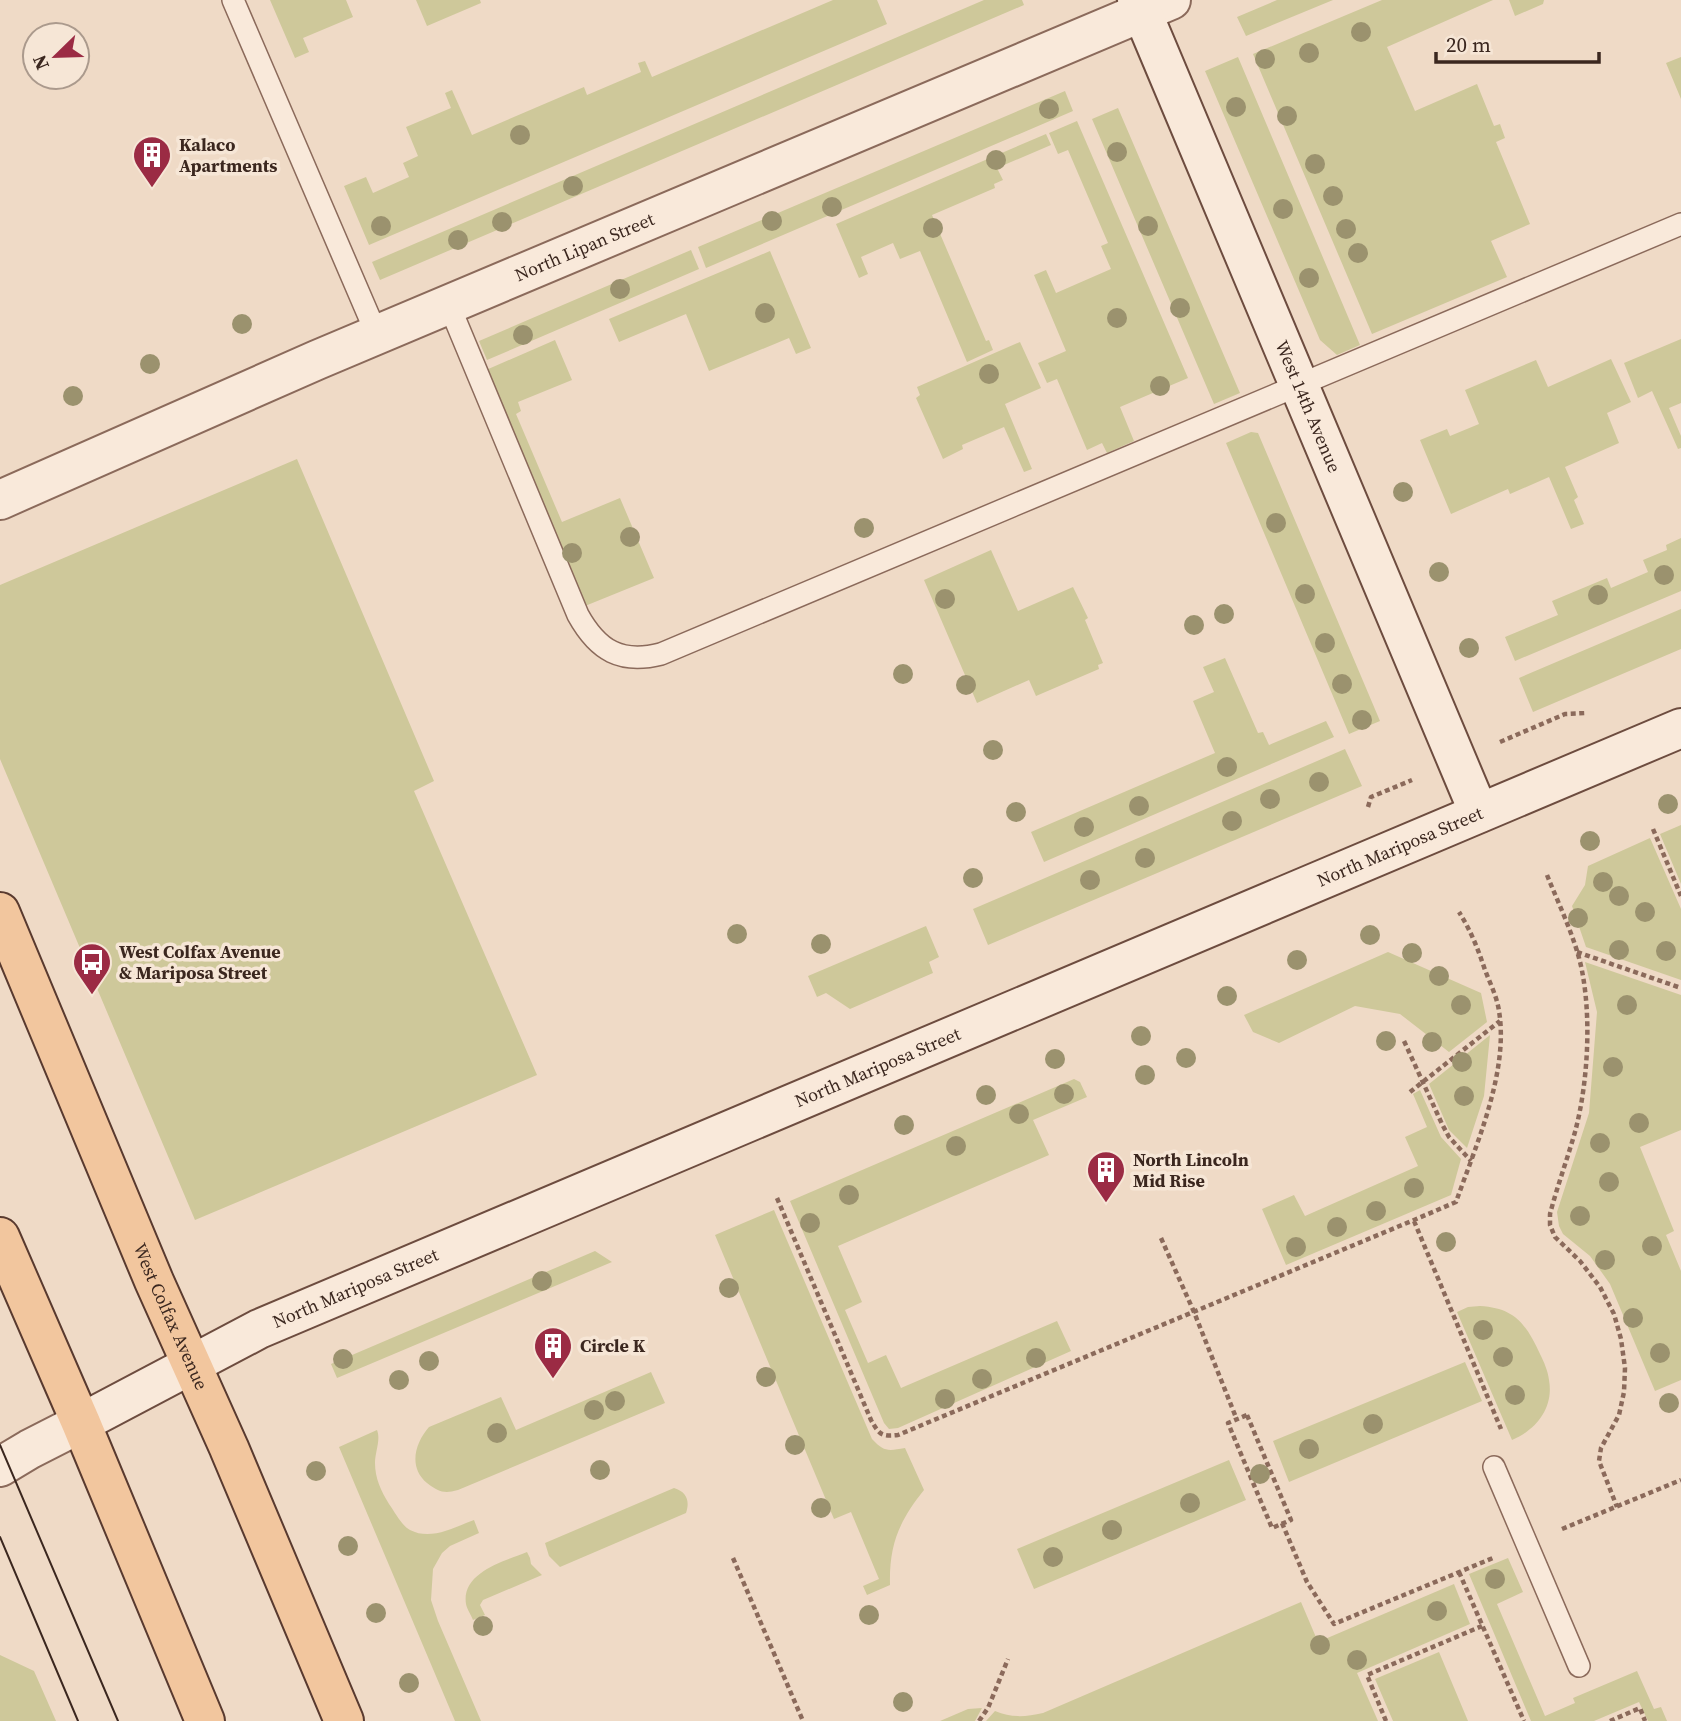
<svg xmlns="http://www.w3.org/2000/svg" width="1681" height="1721" viewBox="0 0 1681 1721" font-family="'Source Serif 4',serif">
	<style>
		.green { fill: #cec89a }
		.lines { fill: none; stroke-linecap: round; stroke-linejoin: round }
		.lane-casing { stroke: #8b6a5b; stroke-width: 24 }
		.street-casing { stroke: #8b6a5b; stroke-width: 42 }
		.secondary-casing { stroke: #6d4c3f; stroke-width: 42 }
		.primary-casing { stroke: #593a2f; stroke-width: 42 }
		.path { stroke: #8b6a5b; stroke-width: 4.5; stroke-dasharray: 5 3.5; stroke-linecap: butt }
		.lane { stroke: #f9e9da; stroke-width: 21 }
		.street { stroke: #f9e9da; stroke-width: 38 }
		.secondary { stroke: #f9e9da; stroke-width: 38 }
		.primary { stroke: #f2c69e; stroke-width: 38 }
		.tram { stroke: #3b271f; stroke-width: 2 }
		.tree { fill: #9b926e }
		.labels { text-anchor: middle; stroke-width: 7; stroke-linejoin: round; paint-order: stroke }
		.poi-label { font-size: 18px; font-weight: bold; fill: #3b271f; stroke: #f6e6d6; text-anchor: start }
		.street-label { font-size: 18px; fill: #3b271f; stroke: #f6e6d6 }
	</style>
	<rect width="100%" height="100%" fill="#efdac6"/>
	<path class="green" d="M 270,0 L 346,0 L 353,17 L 303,38 L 309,52 L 295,58 Z
		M 416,0 L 480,0 L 481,3 L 427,26 Z
		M 833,0 L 877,0 L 887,24 L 369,245 L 344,186 L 366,177 L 373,193 L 409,177 L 403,163 L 418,156 L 406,127 L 451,108 L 445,93 L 452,90 L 472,135 L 584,87 L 587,95 L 641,72 L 638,63 L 645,61 L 652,77 Z
		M 984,0 L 1022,0 L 1024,5 L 380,280 L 372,262 Z
		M 1277,0 L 1333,0 L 1246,36 L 1237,17 Z
		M 1382,0 L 1493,0 L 1387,47 L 1415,111 L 1477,84 L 1494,126 L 1500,124 L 1505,138 L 1496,142 L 1530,224 L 1491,241 L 1507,277 L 1372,334 L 1253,54 Z
		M 1509,0 L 1544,0 L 1543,4 L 1515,16 Z
		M 1238,57 L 1360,345 L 1337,355 L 1320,340 L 1205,71 Z
		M 1681,57 L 1681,99 L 1666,63 Z
		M 1065,91 L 1073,111 L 706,268 L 698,247 Z
		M 1118,108 L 1240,393 L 1214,404 L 1092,119 Z
		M 1077,121 L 1188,378 L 1120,407 L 1134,441 L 1107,453 L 1102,443 L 1087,450 L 1057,379 L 1047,383 L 1038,363 L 1066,351 L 1034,275 L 1046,270 L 1056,293 L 1111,269 L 1101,246 L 1108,243 L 1068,150 L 1058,154 L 1049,133 Z
		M 1046,134 L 1051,145 L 997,168 L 1003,180 L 994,184 L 995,188 L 932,215 L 986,341 L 989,340 L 993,350 L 967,362 L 920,251 L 900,259 L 893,243 L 861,257 L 868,274 L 859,278 L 836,224 Z
		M 691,250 L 699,269 L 487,360 L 479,341 Z
		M 770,251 L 811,348 L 796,354 L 789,338 L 709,371 L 686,314 L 619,342 L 609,319 Z
		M 1681,339 L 1681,403 L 1669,408 L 1681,436 L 1681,448 L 1678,449 L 1652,391 L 1638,398 L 1624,363 Z
		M 555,340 L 572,380 L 518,402 L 521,411 L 516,414 L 562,522 L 620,498 L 654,578 L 585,606 L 486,370 Z
		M 1020,342 L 1041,388 L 1005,404 L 1032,469 L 1024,472 L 1004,427 L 962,445 L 963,449 L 943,459 L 916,398 L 920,395 L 917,387 Z
		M 1611,359 L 1631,402 L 1607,413 L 1619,443 L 1565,467 L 1578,497 L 1574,500 L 1584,524 L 1571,529 L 1549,477 L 1510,494 L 1508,489 L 1451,514 L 1420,440 L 1447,429 L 1450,436 L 1479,424 L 1465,390 L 1536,360 L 1548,387 Z
		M 1251,432 L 1258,433 L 1380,721 L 1349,734 L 1226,443 Z
		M 297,459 L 434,781 L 414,791 L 537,1075 L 195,1220 L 0,759 L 0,585 Z
		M 1681,538 L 1681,591 L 1515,661 L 1505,637 L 1558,615 L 1552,601 L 1607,578 L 1611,588 L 1648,572 L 1643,560 L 1667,550 L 1666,545 Z
		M 991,550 L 1018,611 L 1073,587 L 1088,618 L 1085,620 L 1103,663 L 1098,665 L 1099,669 L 1036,696 L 1029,680 L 977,703 L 924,580 Z
		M 1681,609 L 1681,649 L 1533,712 L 1519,678 Z
		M 1225,658 L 1258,733 L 1263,732 L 1269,745 L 1326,721 L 1334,737 L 1044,862 L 1031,832 L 1215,753 L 1193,701 L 1214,692 L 1203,667 Z
		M 1345,749 L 1362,786 L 988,945 L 973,909 Z
		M 1681,825 L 1681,884 L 1660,834 Z
		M 1650,838 L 1681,909 L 1681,980 L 1586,947 L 1572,906 L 1585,885 L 1588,866 Z
		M 926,926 L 939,957 L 929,962 L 933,973 L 850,1009 L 826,993 L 817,997 L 808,976 Z
		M 1388,952 L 1481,993 L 1487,1022 L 1449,1052 L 1400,1014 L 1355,1006 L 1279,1043 L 1253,1032 L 1244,1015 Z
		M 1585,962 L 1681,995 L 1681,1130 L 1640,1147 L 1674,1231 L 1666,1235 L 1681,1271 L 1681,1380 L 1655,1391 L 1610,1284 L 1590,1256 L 1563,1234 L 1559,1226 L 1557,1212 L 1589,1113 L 1597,1012 Z
		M 1490,1035 L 1484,1096 L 1467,1148 L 1449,1130 L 1429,1084 Z
		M 1074,1079 L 1080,1082 L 1087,1097 L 1033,1120 L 1049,1155 L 838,1246 L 862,1302 L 845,1310 L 868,1363 L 886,1355 L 901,1388 L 1057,1321 L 1071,1351 L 898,1428 L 889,1429 L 884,1423 L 790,1201 Z
		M 1420,1090 L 1441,1137 L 1461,1159 L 1451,1195 L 1286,1265 L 1262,1209 L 1294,1195 L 1305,1216 L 1418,1166 L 1405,1137 L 1427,1127 L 1413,1094 Z
		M 774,1210 L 872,1439 C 884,1452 888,1451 905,1448 L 924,1490 C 899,1521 889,1545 890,1585 L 867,1595 L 863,1586 L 879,1579 L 851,1512 L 834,1519 L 715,1235 Z
		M 595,1251 L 612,1262 L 337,1378 L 331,1364 Z
		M 1480,1306 C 1515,1308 1526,1324 1540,1354 C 1544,1362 1548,1371 1549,1380 C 1554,1408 1536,1430 1512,1440 L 1457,1312 L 1468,1307 Z
		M 1465,1362 L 1482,1401 L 1289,1482 L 1273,1441 Z
		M 651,1372 L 665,1403 L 458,1490 C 444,1494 439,1492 427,1483 C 408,1467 415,1443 429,1427 L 501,1397 L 516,1430 Z
		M 377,1430 C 381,1440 375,1452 375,1463 C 375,1478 381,1491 389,1504 C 395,1512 401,1525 410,1530 C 431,1541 455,1527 474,1520 L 479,1533 L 450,1546 L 442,1553 L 433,1569 L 431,1600 L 438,1621 L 481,1721 L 455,1721 L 339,1447 Z
		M 1229,1460 L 1246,1500 L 1034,1589 L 1017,1549 Z
		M 674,1488 C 687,1492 690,1501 686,1513 L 560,1567 L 549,1556 L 545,1543 Z
		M 527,1552 L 530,1558 L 531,1564 L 542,1575 L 483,1600 L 480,1605 L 485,1615 L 473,1620 C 471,1615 467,1609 466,1604 C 461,1572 505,1561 527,1552 Z
		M 1508,1558 L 1523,1592 L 1497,1604 L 1545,1716 L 1575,1703 L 1573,1698 L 1637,1671 L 1654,1709 L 1661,1707 L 1667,1721 L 1648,1721 L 1639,1702 L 1594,1721 L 1531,1721 L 1469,1574 Z
		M 1454,1584 L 1470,1624 L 1357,1673 L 1378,1721 L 986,1721 L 995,1711 C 1012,1718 1025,1717 1043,1713 L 1301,1602 L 1318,1642 Z
		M 1439,1652 L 1468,1721 L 1393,1721 L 1375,1679 Z
		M 0,1655 L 34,1671 L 56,1721 L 0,1721 Z
		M 982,1708 L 975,1721 L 940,1721 L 968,1709 Z"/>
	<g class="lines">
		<defs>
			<path id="lane" d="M 233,0 L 377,335
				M 449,305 L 578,615 C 598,651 621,664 661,654 L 1681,224
				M 1494,1467 L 1579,1666"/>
			<g id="street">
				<path id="s1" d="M 0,500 L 317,360 L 1171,0"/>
				<path d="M 0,1467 L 30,1449 L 81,1423"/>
			</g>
			<g id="secondary">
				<path id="s2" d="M 1137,0 L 1479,813"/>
				<path id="s3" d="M 81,1423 L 259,1329 L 1681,728"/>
			</g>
			<g id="primary">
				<path id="s4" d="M 0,912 L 154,1281 L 229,1448 L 344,1721"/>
				<path d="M 0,1237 L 81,1423 L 205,1721"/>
			</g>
		</defs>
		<use href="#lane" class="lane-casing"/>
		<use href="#street" class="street-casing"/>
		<use href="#secondary" class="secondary-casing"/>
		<use href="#primary" class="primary-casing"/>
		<path class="path" d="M 1500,742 L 1565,714 L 1587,713
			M 1368,807 L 1371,797 L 1412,780
			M 1653,829 L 1681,896
			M 1547,875 C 1557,900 1569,925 1577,951 C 1593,1002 1589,1080 1575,1132 C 1567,1160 1557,1187 1550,1214 L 1550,1225 L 1555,1237 L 1580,1261 L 1600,1287 L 1614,1314 L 1621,1339 L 1625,1368 L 1624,1392 L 1619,1415 L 1601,1448 L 1599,1461 L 1617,1507
			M 1577,952 L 1681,988
			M 1404,1041 L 1442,1124 L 1449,1137 L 1471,1161
			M 1410,1092 L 1500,1021
			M 777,1198 L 871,1420 C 879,1434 881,1437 898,1435 L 1414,1220 L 1456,1202 C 1476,1145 1509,1072 1499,1011 C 1497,997 1490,983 1485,970 C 1478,949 1471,931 1459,912
			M 1414,1221 L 1501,1429
			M 1161,1238 L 1194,1312 L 1237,1420
			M 1247,1415 L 1291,1520 L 1272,1528 L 1228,1423 Z
			M 1282,1523 L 1307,1582 L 1334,1624 L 1493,1558
			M 1562,1529 L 1681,1480
			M 733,1558 L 803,1721
			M 1459,1572 L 1524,1721
			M 979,1721 L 988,1708 L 1008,1659
			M 1386,1721 L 1367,1675 L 1482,1626
			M 1610,1721 L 1640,1708 L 1645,1721"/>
		<use href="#lane" class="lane"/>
		<use href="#street" class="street"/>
		<use href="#secondary" class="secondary"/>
		<use href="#primary" class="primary"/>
		<path class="tram" d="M 0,1445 L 118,1721
			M 0,1537 L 78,1721"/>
	</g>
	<g class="tree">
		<circle cx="1361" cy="32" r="10"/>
		<circle cx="1309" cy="53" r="10"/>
		<circle cx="1265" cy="59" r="10"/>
		<circle cx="1236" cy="107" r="10"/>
		<circle cx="1049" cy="109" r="10"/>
		<circle cx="1287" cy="116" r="10"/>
		<circle cx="520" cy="135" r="10"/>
		<circle cx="1117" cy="152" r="10"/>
		<circle cx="996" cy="160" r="10"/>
		<circle cx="1315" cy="164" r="10"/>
		<circle cx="573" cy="186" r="10"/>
		<circle cx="1333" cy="196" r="10"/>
		<circle cx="832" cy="207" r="10"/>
		<circle cx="1283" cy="209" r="10"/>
		<circle cx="772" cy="221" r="10"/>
		<circle cx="502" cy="222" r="10"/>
		<circle cx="381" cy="226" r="10"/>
		<circle cx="1148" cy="226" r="10"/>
		<circle cx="933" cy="228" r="10"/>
		<circle cx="1346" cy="229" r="10"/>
		<circle cx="458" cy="240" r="10"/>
		<circle cx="1358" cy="253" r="10"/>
		<circle cx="1309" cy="278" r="10"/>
		<circle cx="620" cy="289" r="10"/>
		<circle cx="1180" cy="308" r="10"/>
		<circle cx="765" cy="313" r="10"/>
		<circle cx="1117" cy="318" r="10"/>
		<circle cx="242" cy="324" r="10"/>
		<circle cx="523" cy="335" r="10"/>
		<circle cx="150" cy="364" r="10"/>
		<circle cx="989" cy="374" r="10"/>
		<circle cx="1160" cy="386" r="10"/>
		<circle cx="73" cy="396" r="10"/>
		<circle cx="1403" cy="492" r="10"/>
		<circle cx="1276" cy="523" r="10"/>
		<circle cx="864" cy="528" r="10"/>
		<circle cx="630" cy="537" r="10"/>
		<circle cx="572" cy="553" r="10"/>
		<circle cx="1439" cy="572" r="10"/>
		<circle cx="1664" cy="575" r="10"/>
		<circle cx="1305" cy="594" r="10"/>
		<circle cx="1598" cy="595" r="10"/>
		<circle cx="945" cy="599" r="10"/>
		<circle cx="1224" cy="614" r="10"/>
		<circle cx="1194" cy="625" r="10"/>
		<circle cx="1325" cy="643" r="10"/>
		<circle cx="1469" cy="648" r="10"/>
		<circle cx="903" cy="674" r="10"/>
		<circle cx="1342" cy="684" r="10"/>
		<circle cx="966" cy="685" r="10"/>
		<circle cx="1362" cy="720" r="10"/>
		<circle cx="993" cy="750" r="10"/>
		<circle cx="1227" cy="767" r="10"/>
		<circle cx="1319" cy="782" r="10"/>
		<circle cx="1270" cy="799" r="10"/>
		<circle cx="1668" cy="804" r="10"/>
		<circle cx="1139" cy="806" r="10"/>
		<circle cx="1016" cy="812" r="10"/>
		<circle cx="1232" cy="821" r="10"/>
		<circle cx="1084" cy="827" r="10"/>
		<circle cx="1590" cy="841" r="10"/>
		<circle cx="1145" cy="858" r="10"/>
		<circle cx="973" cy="878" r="10"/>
		<circle cx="1090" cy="880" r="10"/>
		<circle cx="1603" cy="882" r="10"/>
		<circle cx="1619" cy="896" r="10"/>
		<circle cx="1645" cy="912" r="10"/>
		<circle cx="1578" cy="918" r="10"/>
		<circle cx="737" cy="934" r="10"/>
		<circle cx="1370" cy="935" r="10"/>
		<circle cx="821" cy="944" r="10"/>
		<circle cx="1619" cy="950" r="10"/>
		<circle cx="1666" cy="951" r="10"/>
		<circle cx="1412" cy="953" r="10"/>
		<circle cx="1297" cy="960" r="10"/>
		<circle cx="1439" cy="976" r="10"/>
		<circle cx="1227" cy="996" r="10"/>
		<circle cx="1461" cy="1005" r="10"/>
		<circle cx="1627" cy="1005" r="10"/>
		<circle cx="1141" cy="1036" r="10"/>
		<circle cx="1386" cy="1041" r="10"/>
		<circle cx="1432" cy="1042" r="10"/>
		<circle cx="1186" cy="1058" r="10"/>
		<circle cx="1055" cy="1059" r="10"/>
		<circle cx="1462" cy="1062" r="10"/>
		<circle cx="1613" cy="1067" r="10"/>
		<circle cx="1145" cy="1075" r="10"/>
		<circle cx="1064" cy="1094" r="10"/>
		<circle cx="986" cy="1095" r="10"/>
		<circle cx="1464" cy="1096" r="10"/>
		<circle cx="1019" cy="1114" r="10"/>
		<circle cx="1639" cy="1123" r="10"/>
		<circle cx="904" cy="1125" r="10"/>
		<circle cx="1600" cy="1143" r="10"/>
		<circle cx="956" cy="1146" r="10"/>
		<circle cx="1609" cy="1182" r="10"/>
		<circle cx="1414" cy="1188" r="10"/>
		<circle cx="849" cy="1195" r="10"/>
		<circle cx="1376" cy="1211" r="10"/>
		<circle cx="1580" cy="1216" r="10"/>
		<circle cx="810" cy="1223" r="10"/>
		<circle cx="1337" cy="1227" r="10"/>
		<circle cx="1446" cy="1242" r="10"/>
		<circle cx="1652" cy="1246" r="10"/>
		<circle cx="1296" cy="1247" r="10"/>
		<circle cx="1605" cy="1260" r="10"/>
		<circle cx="542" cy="1281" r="10"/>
		<circle cx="729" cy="1288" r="10"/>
		<circle cx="1633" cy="1318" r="10"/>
		<circle cx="1483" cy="1330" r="10"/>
		<circle cx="1660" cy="1353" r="10"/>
		<circle cx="1503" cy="1357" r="10"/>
		<circle cx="1036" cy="1358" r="10"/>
		<circle cx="343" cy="1359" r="10"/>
		<circle cx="429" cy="1361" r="10"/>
		<circle cx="766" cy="1377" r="10"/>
		<circle cx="982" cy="1379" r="10"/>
		<circle cx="399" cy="1380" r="10"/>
		<circle cx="1515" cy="1395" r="10"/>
		<circle cx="945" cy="1399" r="10"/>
		<circle cx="615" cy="1401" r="10"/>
		<circle cx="1669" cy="1403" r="10"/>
		<circle cx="594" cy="1410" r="10"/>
		<circle cx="1373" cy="1424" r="10"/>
		<circle cx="497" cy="1433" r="10"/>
		<circle cx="795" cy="1445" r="10"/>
		<circle cx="1309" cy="1449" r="10"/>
		<circle cx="600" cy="1470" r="10"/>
		<circle cx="316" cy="1471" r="10"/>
		<circle cx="1260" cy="1474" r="10"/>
		<circle cx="1190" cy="1503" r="10"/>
		<circle cx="821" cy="1508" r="10"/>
		<circle cx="1112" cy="1530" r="10"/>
		<circle cx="348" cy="1546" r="10"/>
		<circle cx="1053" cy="1557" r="10"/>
		<circle cx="1495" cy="1579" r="10"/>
		<circle cx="1437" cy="1611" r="10"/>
		<circle cx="376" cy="1613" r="10"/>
		<circle cx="869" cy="1615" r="10"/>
		<circle cx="483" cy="1626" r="10"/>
		<circle cx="1320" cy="1645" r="10"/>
		<circle cx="1357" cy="1660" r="10"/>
		<circle cx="409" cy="1683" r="10"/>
		<circle cx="903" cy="1702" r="10"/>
	</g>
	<defs>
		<symbol id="building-pin" viewBox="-11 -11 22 30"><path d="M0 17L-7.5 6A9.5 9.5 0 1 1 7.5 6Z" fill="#9b2b44" stroke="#f6e6d6"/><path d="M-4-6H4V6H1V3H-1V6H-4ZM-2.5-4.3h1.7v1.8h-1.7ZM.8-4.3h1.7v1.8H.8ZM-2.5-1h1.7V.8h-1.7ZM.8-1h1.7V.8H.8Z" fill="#fff"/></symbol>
		<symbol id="bus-pin" viewBox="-11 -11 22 30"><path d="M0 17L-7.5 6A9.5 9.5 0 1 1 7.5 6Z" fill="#9b2b44" stroke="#f6e6d6"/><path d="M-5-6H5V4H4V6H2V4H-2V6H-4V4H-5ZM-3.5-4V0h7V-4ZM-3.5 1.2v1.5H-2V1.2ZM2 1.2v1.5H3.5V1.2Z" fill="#fff"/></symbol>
	</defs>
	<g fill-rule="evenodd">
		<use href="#building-pin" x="130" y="133" width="44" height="60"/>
		<use href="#bus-pin" x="70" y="940" width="44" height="60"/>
		<use href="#building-pin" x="1084" y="1148" width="44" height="60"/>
		<use href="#building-pin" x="531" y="1324" width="44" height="60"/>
	</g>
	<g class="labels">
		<g class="poi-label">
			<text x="179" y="151">Kalaco<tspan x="179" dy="21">Apartments</tspan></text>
			<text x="119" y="958">West Colfax Avenue<tspan x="119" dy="21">&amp; Mariposa Street</tspan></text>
			<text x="1133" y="1166">North Lincoln<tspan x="1133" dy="21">Mid Rise</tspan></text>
			<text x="580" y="1352">Circle K</text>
		</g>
		<g class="street-label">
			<text dy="6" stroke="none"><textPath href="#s1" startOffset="637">North Lipan Street</textPath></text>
			<text dy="6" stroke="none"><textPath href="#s2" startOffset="441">West 14th Avenue</textPath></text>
			<text dy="6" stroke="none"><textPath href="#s3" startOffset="1440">North Mariposa Street</textPath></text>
			<text dy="6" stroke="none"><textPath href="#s3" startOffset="873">North Mariposa Street</textPath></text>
			<text dy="6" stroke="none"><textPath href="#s3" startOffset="306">North Mariposa Street</textPath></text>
			<text dy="6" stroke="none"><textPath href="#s4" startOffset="439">West Colfax Avenue</textPath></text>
		</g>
	</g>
	<g transform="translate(56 56) rotate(247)"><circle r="33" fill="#f6e6d6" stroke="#ab9a8d" stroke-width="2"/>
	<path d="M0-5L12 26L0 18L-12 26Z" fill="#9b2b44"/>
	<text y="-10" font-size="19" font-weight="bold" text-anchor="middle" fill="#3b271f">N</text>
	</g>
	<path d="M1436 52v10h163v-10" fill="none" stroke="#3b271f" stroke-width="3.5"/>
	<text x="1446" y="52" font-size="21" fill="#3b271f" stroke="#f6e6d6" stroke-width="5" paint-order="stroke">20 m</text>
</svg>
